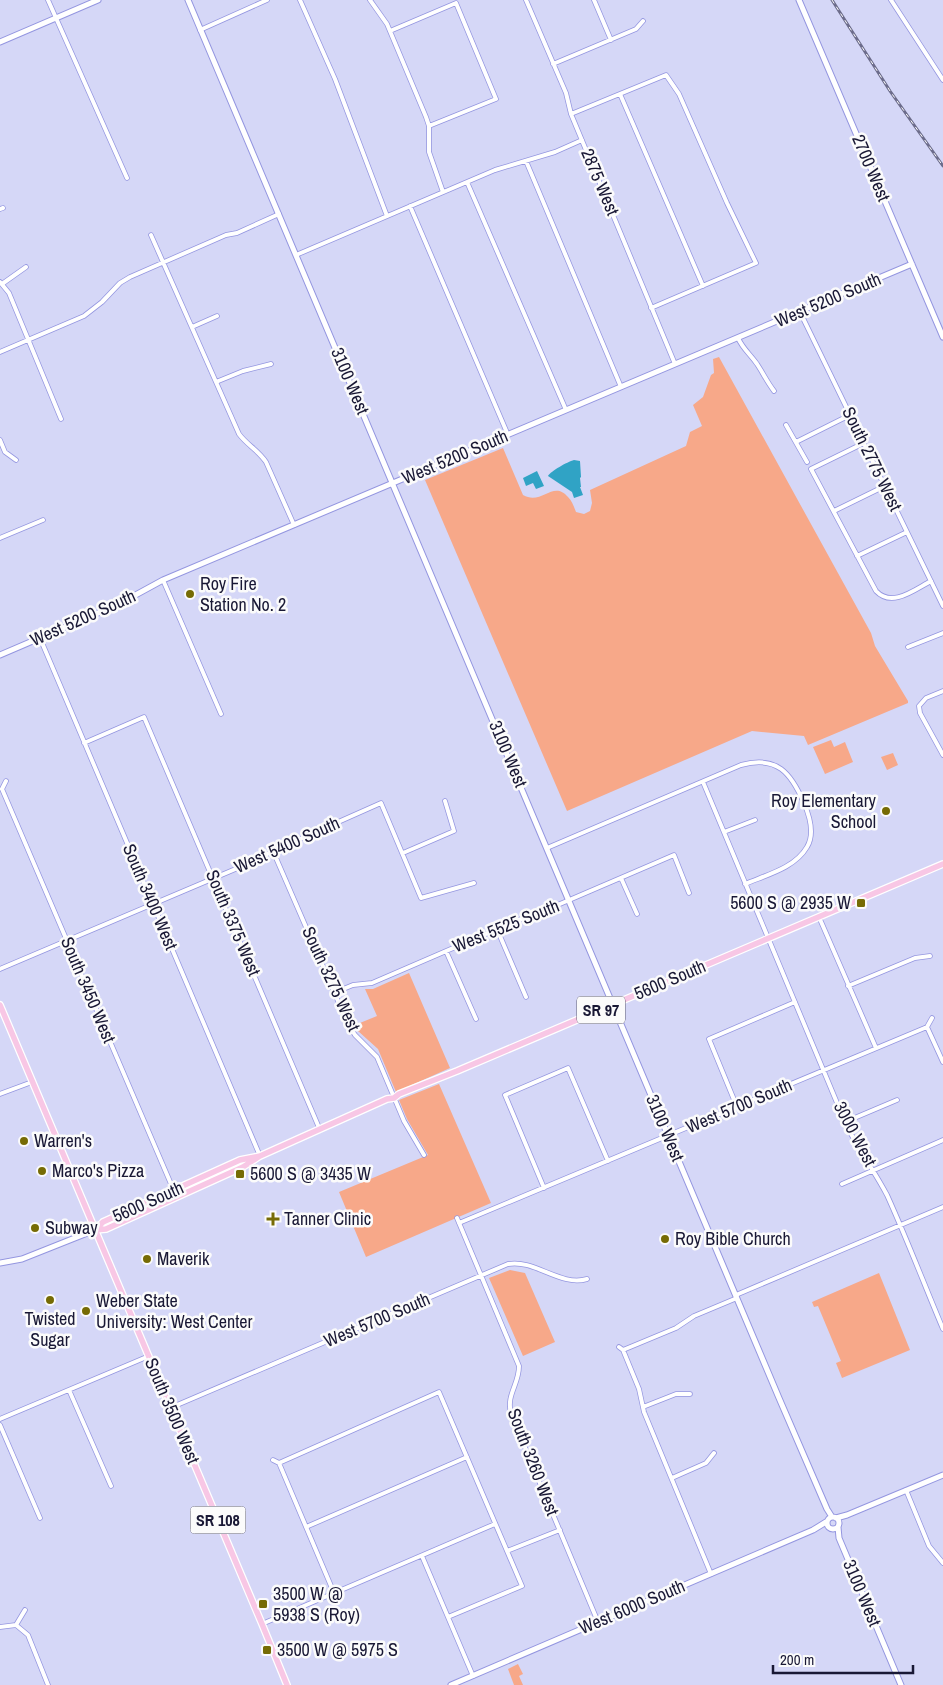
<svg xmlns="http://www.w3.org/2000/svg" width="943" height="1685" viewBox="0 0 943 1685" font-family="'Archivo Narrow',sans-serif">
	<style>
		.green { fill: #f7a889 }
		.water { fill: #30a3c5 }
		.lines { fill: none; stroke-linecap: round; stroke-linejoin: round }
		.street-casing { stroke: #9496e0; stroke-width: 5.5 }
		.secondary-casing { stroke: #9496e0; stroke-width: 7 }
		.primary-casing { stroke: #fff; stroke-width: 8 }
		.street { stroke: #fff; stroke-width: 4 }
		.secondary { stroke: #fff; stroke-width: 5 }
		.primary { stroke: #f8c7e5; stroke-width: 5.5 }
		.rail-casing { stroke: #6c6c8b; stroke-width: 3 }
		.rail { stroke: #fbfbfb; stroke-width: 1; stroke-dasharray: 4; stroke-linecap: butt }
		.poi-dot { fill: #766b05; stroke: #fbfbfb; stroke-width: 2 }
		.labels { text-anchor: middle; stroke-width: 5; stroke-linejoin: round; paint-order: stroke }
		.shield { fill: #fbfbfb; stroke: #5d5c70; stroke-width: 1 }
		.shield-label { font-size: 16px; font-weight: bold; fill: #191835 }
		.street-label { font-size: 18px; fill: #191835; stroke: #fbfbfb }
		.poi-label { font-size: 18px; fill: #191835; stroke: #fbfbfb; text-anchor: start }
	</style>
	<rect width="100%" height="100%" fill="#d5d7f7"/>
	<path class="green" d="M 719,357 L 871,633 L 875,646 L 908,701 L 908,703 L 808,745 L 804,736 L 752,731 L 567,811 L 425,480 L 503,448 L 523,495 C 542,506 553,479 568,497 C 572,501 574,507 576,512 L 584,514 L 590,511 L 592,503 L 590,490 L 686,446 L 690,432 L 702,426 L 693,405 L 703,397 L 711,375 L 714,373 L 713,359 Z
		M 831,740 L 834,747 L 845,742 L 853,762 L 825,774 L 813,747 Z
		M 893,753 L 898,765 L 887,770 L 881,757 Z
		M 409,973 L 450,1068 L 396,1092 L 378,1049 L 358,1031 L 355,1025 L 377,1016 L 365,989 L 373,989 Z
		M 439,1084 L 491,1203 L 366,1257 L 339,1192 L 428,1155 L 407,1119 L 399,1100 Z
		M 510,1270 L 525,1273 L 555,1342 L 523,1356 L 489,1278 Z
		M 879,1273 L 910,1350 L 842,1378 L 836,1363 L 841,1361 L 818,1306 L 814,1307 L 812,1302 Z
		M 518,1664 L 523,1674 L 519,1676 L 523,1685 L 514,1685 L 508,1669 Z"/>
	<path class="water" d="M 574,460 L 580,461 L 581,477 L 580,478 L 581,487 L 580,487 L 583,495 L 574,498 L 572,492 L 548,476 C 551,471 567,462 574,460 Z
		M 537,471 L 544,486 L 536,489 L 533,483 L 526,486 L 523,478 Z"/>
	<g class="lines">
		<defs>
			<path id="street" d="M 48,0 L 127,178
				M 300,0 L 335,79 L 387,216
				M 370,0 L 387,24 L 426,117 L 429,126 L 429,152 L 443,192
				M 526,0 L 566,93 L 571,114 L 675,364
				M 594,0 L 611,40
				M 891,0 L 943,80
				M 456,3 L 496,99
				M 200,30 L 267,0
				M 390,31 L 456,3
				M 553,64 L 636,29 L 643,21
				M 620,94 L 703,286
				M 571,114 L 666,75 L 679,94 L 727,203 L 756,263 L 651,308
				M 429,126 L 496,99
				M 526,161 L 621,387
				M 467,182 L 566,410
				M 410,206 L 508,435
				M 0,209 L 3,208
				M 151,235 L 239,434 C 247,445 258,450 266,462 L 294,525
				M 296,255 L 495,170 L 555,152 L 582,140
				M 0,282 L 9,293 L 61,419
				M 2,284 L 26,267
				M 800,312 L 943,606
				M 192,327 L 217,316
				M 738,338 C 743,349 750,354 757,364 C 763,373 767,382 774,391
				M 0,352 L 84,316 L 102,302 L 120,283 L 130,277 L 226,235 L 237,233 L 279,214
				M 216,382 L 243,371 L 271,364
				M 786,425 L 807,462
				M 0,440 L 5,452 L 16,460
				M 796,442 L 850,415
				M 864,443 L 811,469 L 876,591 C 892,608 914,590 931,581
				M 834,511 L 885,486
				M 0,538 L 43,520
				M 857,556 L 907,532
				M 163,580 L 221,714
				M 40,638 L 260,1156
				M 908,647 L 943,633
				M 943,691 L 926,698 L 919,706 L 920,713 L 943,755
				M 84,743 L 144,717 L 320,1130
				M 703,782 L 845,1122 C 857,1148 874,1170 887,1195 C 907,1239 924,1284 943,1329
				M 2,789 L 174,1191
				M 2,789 L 6,781
				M 724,832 L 755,820
				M 547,848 L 741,765 C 777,755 791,773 804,803 C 810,817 815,834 807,847 C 795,868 766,875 745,884
				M 273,851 L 348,1024 L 355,1035 L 377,1057 L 404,1121 L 424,1155
				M 403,853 L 454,831 L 445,801
				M 621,878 L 637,914
				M 819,917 L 876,1048
				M 497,929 L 526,997
				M 446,951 L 476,1019
				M 0,969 L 252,862 L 273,851 L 381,803 L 421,898 L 474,883
				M 848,986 L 915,958 L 930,956
				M 336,992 L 353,985 L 372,983 L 518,920 L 532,916 L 674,855 L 689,893
				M 927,1027 L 943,1062
				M 0,1094 L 32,1082
				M 737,1107 L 709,1039 L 795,1002
				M 845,1122 L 897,1100
				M 842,1184 L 943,1140
				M 544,1188 L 505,1095 L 568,1068 L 608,1161
				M 457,1218 L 519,1366 C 519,1385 506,1394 511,1414 L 598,1622
				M 459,1223 L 927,1027 L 932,1018
				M 736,1295 L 943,1207
				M 619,1347 L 623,1350 L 639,1389 L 644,1412 L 711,1574
				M 623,1350 L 676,1328 L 694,1316 L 737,1298
				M 69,1390 L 111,1486
				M 643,1407 L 676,1394 L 690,1394
				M 170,1408 L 508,1264 C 535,1259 560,1287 587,1279
				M 0,1419 L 149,1356
				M 0,1425 L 40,1518
				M 273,1460 L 279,1463 L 439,1392 L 522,1586 L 448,1617
				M 279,1463 L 334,1593
				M 672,1478 L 706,1463 L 714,1453
				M 906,1490 L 929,1546 L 943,1563
				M 306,1527 L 467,1457
				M 507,1551 L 560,1530
				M 422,1556 L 473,1676
				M 25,1610 L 16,1625 L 28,1635 L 48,1685
				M 262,1624 L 495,1524
				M 0,1627 L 16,1625"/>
			<path id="secondary" d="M 188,0 L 779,1398 L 827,1509 L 832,1517
				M 799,0 L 943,337
				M 0,42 L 98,0
				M 0,655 L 119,604 L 163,580 L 912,264
				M 0,1263 L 22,1259 L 95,1230
				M827 1523a6 6 0 1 1 12 0a6 6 0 1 1-12 0Z
				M 836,1518 L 847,1515 L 943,1475
				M 838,1527 L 839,1538 L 901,1685
				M 451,1685 L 813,1530 L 826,1522"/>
			<path id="primary" d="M 0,1005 L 262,1624 L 287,1685
				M 260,1156 L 387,1099 L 394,1098 L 399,1094 L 457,1071 L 943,864
				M 260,1156 L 243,1167 L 106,1229 L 95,1230 L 103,1222 L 240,1160 Z"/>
		</defs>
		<use href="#street" class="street-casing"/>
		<use href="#secondary" class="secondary-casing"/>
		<use href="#primary" class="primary-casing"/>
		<use href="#street" class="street"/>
		<use href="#secondary" class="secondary"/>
		<use href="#primary" class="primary"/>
		<defs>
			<path id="rail" d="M 832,0 L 890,91 L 943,166"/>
		</defs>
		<use href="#rail" class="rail-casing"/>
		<use href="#rail" class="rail"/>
	</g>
	<g class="poi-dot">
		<circle cx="190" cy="594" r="5"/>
		<circle cx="886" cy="811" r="5"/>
		<rect x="856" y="898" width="10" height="10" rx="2.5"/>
		<circle cx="24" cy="1141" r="5"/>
		<circle cx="42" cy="1171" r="5"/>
		<rect x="235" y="1169" width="10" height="10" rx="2.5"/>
		<path d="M270.5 1211.5h5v5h5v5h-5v5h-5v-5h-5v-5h5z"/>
		<circle cx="35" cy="1228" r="5"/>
		<circle cx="665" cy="1239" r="5"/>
		<circle cx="147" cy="1259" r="5"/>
		<circle cx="50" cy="1300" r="5"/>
		<circle cx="86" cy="1311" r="5"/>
		<rect x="258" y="1599" width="10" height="10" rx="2.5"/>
		<rect x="262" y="1645" width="10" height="10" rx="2.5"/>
	</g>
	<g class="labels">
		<g class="shield">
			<rect x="577" y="996.5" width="48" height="27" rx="4"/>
			<rect x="190.5" y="1506.5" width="55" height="27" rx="4"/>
		</g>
		<g class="shield-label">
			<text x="601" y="1016">SR 97</text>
			<text x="218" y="1526">SR 108</text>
		</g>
		<g class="street-label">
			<text transform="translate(871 168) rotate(67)" y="6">2700 West</text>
			<text transform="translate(600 182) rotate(67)" y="6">2875 West</text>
			<text transform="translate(828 300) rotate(-23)" y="6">West 5200 South</text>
			<text transform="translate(350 381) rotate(67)" y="6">3100 West</text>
			<text transform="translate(455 457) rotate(-23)" y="6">West 5200 South</text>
			<text transform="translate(872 459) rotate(64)" y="6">South 2775 West</text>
			<text transform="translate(83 618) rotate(-24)" y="6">West 5200 South</text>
			<text transform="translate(508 754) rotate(67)" y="6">3100 West</text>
			<text transform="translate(287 845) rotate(-24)" y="6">West 5400 South</text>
			<text transform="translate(150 897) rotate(67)" y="6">South 3400 West</text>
			<text transform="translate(233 923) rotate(67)" y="6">South 3375 West</text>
			<text transform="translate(506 926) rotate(-22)" y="6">West 5525 South</text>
			<text transform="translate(331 979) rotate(65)" y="6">South 3275 West</text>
			<text transform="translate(670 980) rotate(-23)" y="6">5600 South</text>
			<text transform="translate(88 990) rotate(67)" y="6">South 3450 West</text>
			<text transform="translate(739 1106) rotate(-23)" y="6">West 5700 South</text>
			<text transform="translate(665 1128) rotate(67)" y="6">3100 West</text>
			<text transform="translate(855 1134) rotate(62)" y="6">3000 West</text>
			<text transform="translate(148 1202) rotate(-24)" y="6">5600 South</text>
			<text transform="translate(377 1320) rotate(-23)" y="6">West 5700 South</text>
			<text transform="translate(172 1411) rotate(67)" y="6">South 3500 West</text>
			<text transform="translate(533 1462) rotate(69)" y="6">South 3260 West</text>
			<text transform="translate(862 1593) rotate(67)" y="6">3100 West</text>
			<text transform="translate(632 1607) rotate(-23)" y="6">West 6000 South</text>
		</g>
		<g class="poi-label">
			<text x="200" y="590">Roy Fire<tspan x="200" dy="21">Station No. 2</tspan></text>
			<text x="876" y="807" text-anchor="end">Roy Elementary<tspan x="876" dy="21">School</tspan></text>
			<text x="851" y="909" text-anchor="end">5600 S @ 2935 W</text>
			<text x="34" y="1147">Warren's</text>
			<text x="52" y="1177">Marco's Pizza</text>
			<text x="250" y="1180">5600 S @ 3435 W</text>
			<text x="284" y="1225">Tanner Clinic</text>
			<text x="45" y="1234">Subway</text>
			<text x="675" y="1245">Roy Bible Church</text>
			<text x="157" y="1265">Maverik</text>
			<text x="96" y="1307">Weber State<tspan x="96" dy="21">University: West Center</tspan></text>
			<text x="50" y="1325" text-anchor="middle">Twisted<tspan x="50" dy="21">Sugar</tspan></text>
			<text x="273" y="1600">3500 W @<tspan x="273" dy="21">5938 S (Roy)</tspan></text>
			<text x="277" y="1656">3500 W @ 5975 S</text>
		</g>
	</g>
	<path d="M773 1665v8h140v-8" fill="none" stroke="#191835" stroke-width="2.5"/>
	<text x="780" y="1665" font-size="15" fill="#191835" stroke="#fbfbfb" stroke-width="4" paint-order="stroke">200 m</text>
</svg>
